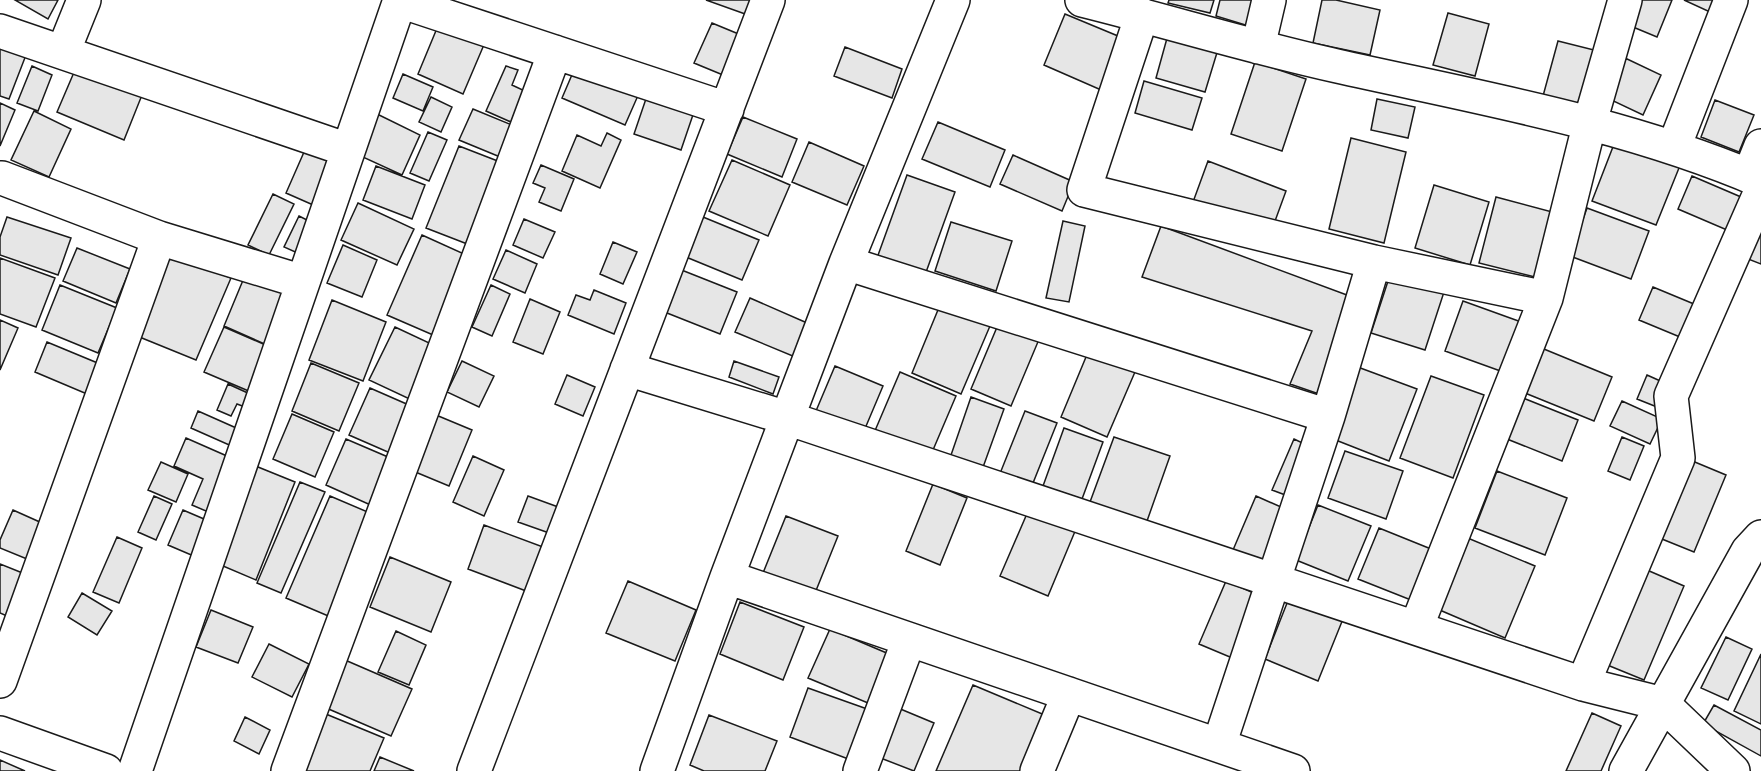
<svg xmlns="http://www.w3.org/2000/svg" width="1761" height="771" viewBox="0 0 1761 771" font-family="'PT Sans',sans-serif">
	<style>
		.building { fill: #e6e6e6; stroke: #1a1a1a; stroke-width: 1.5 }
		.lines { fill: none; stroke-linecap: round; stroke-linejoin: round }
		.minor-casing { stroke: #1a1a1a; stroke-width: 36 }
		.minor { stroke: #fff; stroke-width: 33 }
	</style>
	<rect width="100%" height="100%" fill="#fff"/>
	<path class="building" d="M 15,0 L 58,0 L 48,19 Z
		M 706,0 L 754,0 L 748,15 Z
		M 1169,0 L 1214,0 L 1210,13 L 1168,3 Z
		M 1220,0 L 1259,0 L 1252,27 L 1216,16 Z
		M 1322,0 L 1336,0 L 1380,10 L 1370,55 L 1313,43 Z
		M 1631,0 L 1672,0 L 1657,37 L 1621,22 Z
		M 1684,0 L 1715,0 L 1710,12 Z
		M 1448,13 L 1489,24 L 1475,76 L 1433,65 Z
		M 1065,14 L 1130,41 L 1108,93 L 1044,65 Z
		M 440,21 L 486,40 L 463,94 L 418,74 Z
		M 712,23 L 741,35 L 723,75 L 694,63 Z
		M 1169,31 L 1219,46 L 1205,92 L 1156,78 Z
		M 1558,41 L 1602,52 L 1587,108 L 1543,96 Z
		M 0,45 L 26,55 L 9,99 L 0,96 Z
		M 845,47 L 902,69 L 892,98 L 834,76 Z
		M 1625,58 L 1661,75 L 1643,115 L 1607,98 Z
		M 1255,62 L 1306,79 L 1282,151 L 1231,134 Z
		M 78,63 L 144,90 L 124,140 L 57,112 Z
		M 577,63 L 640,91 L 625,125 L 562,98 Z
		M 32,66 L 52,75 L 38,111 L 17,103 Z
		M 506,66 L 518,70 L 512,85 L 525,91 L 511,122 L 486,111 Z
		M 403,74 L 433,87 L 423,111 L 393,98 Z
		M 1144,81 L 1202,98 L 1192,130 L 1135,113 Z
		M 650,87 L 697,103 L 681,150 L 634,134 Z
		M 431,97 L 452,107 L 441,132 L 419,122 Z
		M 1377,99 L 1415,107 L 1408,138 L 1371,130 Z
		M 1715,100 L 1754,115 L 1739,152 L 1701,137 Z
		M 0,103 L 15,110 L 0,146 Z
		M 473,109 L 519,128 L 505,159 L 459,140 Z
		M 34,111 L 71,129 L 49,177 L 11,160 Z
		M 373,112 L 420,135 L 402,175 L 354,153 Z
		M 743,117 L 797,139 L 782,177 L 727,154 Z
		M 938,122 L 1005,150 L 990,187 L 922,159 Z
		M 428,132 L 447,140 L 429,181 L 410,173 Z
		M 607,133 L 621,140 L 600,188 L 562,171 L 577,135 L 601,146 Z
		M 1351,138 L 1406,152 L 1384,243 L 1329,229 Z
		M 1616,139 L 1681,163 L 1656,225 L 1592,201 Z
		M 809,142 L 864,166 L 847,205 L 792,182 Z
		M 308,143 L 342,157 L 320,208 L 286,193 Z
		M 459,146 L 508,165 L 475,247 L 426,228 Z
		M 1013,155 L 1074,182 L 1062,211 L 1000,184 Z
		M 732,160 L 790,185 L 768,236 L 709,211 Z
		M 1208,161 L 1286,191 L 1271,232 L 1193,202 Z
		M 541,165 L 574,179 L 561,211 L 539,202 L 545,188 L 533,183 Z
		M 376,166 L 425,185 L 412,219 L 363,200 Z
		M 907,175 L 955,192 L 925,275 L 877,258 Z
		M 1692,176 L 1741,197 L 1727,230 L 1678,209 Z
		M 1434,185 L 1489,202 L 1470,265 L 1415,248 Z
		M 273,194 L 294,204 L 269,255 L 248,245 Z
		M 1496,197 L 1556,213 L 1539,278 L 1479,263 Z
		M 1761,201 L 1761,264 L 1738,255 Z
		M 358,203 L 414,229 L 397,265 L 341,240 Z
		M 1587,208 L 1649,231 L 1631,279 L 1570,256 Z
		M 299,216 L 317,225 L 302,255 L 284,247 Z
		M 7,217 L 71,238 L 58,275 L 0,255 L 0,237 Z
		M 703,217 L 759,240 L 742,280 L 686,257 Z
		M 524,219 L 555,232 L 543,258 L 513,245 Z
		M 1063,221 L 1085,226 L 1069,302 L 1046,298 Z
		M 951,222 L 1012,241 L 996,291 L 935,271 Z
		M 1161,226 L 1355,298 L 1319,394 L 1290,384 L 1312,331 L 1142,277 Z
		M 422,235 L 475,259 L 440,338 L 387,315 Z
		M 613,242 L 637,252 L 623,284 L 600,274 Z
		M 343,245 L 377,260 L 362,297 L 327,283 Z
		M 77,248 L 130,269 L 116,303 L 63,281 Z
		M 506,250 L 537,264 L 525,293 L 493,279 Z
		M 170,253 L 231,278 L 196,360 L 137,336 Z
		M 0,258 L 55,278 L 36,327 L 0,314 Z
		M 679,269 L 737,292 L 720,334 L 662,311 Z
		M 246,273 L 298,293 L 276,349 L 224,326 Z
		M 1390,275 L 1444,292 L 1425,350 L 1371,333 Z
		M 60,285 L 117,308 L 98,353 L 42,330 Z
		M 491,285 L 510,294 L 492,336 L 472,327 Z
		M 1653,287 L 1706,309 L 1692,342 L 1639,320 Z
		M 594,290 L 626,303 L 614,334 L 568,315 L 576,295 L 590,300 Z
		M 750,298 L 814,326 L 800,359 L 735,332 Z
		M 530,299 L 560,312 L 543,354 L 513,342 Z
		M 332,300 L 386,322 L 363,381 L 309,360 Z
		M 1463,301 L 1524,323 L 1506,373 L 1445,351 Z
		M 940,305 L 990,326 L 961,394 L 912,373 Z
		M 0,320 L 18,328 L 0,370 Z
		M 1000,320 L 1040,337 L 1011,406 L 971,389 Z
		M 224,327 L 277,350 L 258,395 L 204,372 Z
		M 395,327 L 440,348 L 416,402 L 369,380 Z
		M 47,342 L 100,364 L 87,394 L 35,372 Z
		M 1091,345 L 1138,365 L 1107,437 L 1061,417 Z
		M 1539,347 L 1612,377 L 1594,421 L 1520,391 Z
		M 462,361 L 494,376 L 479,407 L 447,392 Z
		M 734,361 L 779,377 L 773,394 L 729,377 Z
		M 311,363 L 359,383 L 339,431 L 292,411 Z
		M 835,366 L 883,386 L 861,438 L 813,418 Z
		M 1355,366 L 1417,389 L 1389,461 L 1328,437 Z
		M 900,372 L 956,396 L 930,457 L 874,433 Z
		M 567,375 L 595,387 L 583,416 L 555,404 Z
		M 1647,375 L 1667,384 L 1657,407 L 1637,399 Z
		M 1431,376 L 1484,395 L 1453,478 L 1400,458 Z
		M 228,384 L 250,394 L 245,407 L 237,404 L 231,416 L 217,410 Z
		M 370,388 L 418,409 L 397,456 L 349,435 Z
		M 1518,396 L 1578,420 L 1562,461 L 1502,437 Z
		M 971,397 L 1004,409 L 982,470 L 950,458 Z
		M 1622,401 L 1662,419 L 1650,444 L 1610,426 Z
		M 198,411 L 243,431 L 236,448 L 191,428 Z
		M 1025,411 L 1057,423 L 1031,488 L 999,476 Z
		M 292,414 L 334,432 L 315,477 L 273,459 Z
		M 436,415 L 472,430 L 449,486 L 413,471 Z
		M 1064,428 L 1103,442 L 1082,499 L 1043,486 Z
		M 1114,437 L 1170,456 L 1147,521 L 1090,502 Z
		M 1622,437 L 1644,446 L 1630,480 L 1608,471 Z
		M 186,438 L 236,460 L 213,514 L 192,505 L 203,479 L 174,466 Z
		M 346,439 L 395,460 L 375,507 L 326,485 Z
		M 1294,439 L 1309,446 L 1288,496 L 1272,490 Z
		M 1345,451 L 1403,471 L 1386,519 L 1328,498 Z
		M 473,456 L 504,470 L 484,516 L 453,502 Z
		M 1690,460 L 1726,475 L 1694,552 L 1657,537 Z
		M 161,462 L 188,474 L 176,502 L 148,490 Z
		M 248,463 L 295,482 L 256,580 L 209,560 Z
		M 1497,471 L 1567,498 L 1545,555 L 1475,528 Z
		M 300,482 L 325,492 L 281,593 L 257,583 Z
		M 933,484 L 967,498 L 940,565 L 906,551 Z
		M 154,496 L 172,504 L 156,540 L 138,532 Z
		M 330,496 L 377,516 L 333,618 L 286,598 Z
		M 528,496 L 561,508 L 552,534 L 518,522 Z
		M 1256,496 L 1290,511 L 1267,564 L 1233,550 Z
		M 1318,505 L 1371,526 L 1348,581 L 1296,560 Z
		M 1029,509 L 1076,529 L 1048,596 L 1000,576 Z
		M 13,510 L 42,523 L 27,559 L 0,548 L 0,540 Z
		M 183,510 L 211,522 L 196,557 L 168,545 Z
		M 786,516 L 838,536 L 813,598 L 761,578 Z
		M 484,525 L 551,550 L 534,594 L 468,569 Z
		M 1379,528 L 1436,551 L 1416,602 L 1358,579 Z
		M 1458,534 L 1535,566 L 1505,638 L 1428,605 Z
		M 117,537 L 142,548 L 119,603 L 93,592 Z
		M 390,557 L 451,582 L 431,632 L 370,607 Z
		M 0,564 L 25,574 L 7,616 L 0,613 Z
		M 1640,567 L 1684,586 L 1644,680 L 1600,662 Z
		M 628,581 L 696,610 L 675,661 L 606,633 Z
		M 1226,581 L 1263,597 L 1237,660 L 1199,644 Z
		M 82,593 L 112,611 L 97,635 L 68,617 Z
		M 1291,593 L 1345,614 L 1318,681 L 1265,659 Z
		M 740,602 L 804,627 L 783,680 L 720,654 Z
		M 211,610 L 253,627 L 238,663 L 196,647 Z
		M 830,629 L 889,654 L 868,703 L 808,678 Z
		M 396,631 L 426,645 L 409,685 L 378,672 Z
		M 1726,637 L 1752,649 L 1728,700 L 1701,688 Z
		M 269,644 L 309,664 L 292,697 L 252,677 Z
		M 1761,654 L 1761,724 L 1734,711 Z
		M 345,660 L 412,689 L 391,736 L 324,707 Z
		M 973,685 L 1047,716 L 1024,771 L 936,771 Z
		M 808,688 L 870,710 L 851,760 L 790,737 Z
		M 1714,705 L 1761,730 L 1761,756 L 1703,724 Z
		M 898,708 L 934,723 L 914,771 L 878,757 Z
		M 321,712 L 384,738 L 370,771 L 297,771 Z
		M 1592,713 L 1621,726 L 1601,771 L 1566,771 Z
		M 709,715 L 777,741 L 765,771 L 704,771 L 690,765 Z
		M 245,717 L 270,730 L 259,754 L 234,741 Z
		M 380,757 L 414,771 L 374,771 Z
		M 0,760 L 25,771 L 0,771 Z"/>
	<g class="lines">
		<defs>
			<path id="minor" d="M 1082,0 C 1167,21 1251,47 1337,66 C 1480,98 1626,123 1761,181
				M 400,1 L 727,109
				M 1142,15 L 1084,190 L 1374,262 L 1546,298
				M 0,31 L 348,150
				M 1258,47 L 1269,0
				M 63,52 L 84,0
				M 1674,147 L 1731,0
				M 1749,176 L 1761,146
				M 2,178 L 159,238
				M 846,263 L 1328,416
				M 627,369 L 787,418 L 1583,684 L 1663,704 L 1733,771
				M 727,577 L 1293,771
				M 1416,628 L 1546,298 L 1590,122 L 1625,0
				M 0,681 L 159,238 L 303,282
				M 1583,684 L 1678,458 L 1671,396 L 1761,191
				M 0,733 L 106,771
				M 1219,745 L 1328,416 L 1374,262
				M 135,771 L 400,0
				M 288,771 L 555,52
				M 474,771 L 768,0
				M 657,771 L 727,577 L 846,263 L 953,0
				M 860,771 L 909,640
				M 1037,771 L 1069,694
				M 1626,771 L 1748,551 L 1761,537"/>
		</defs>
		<use href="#minor" class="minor-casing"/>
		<use href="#minor" class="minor"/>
	</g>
</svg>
